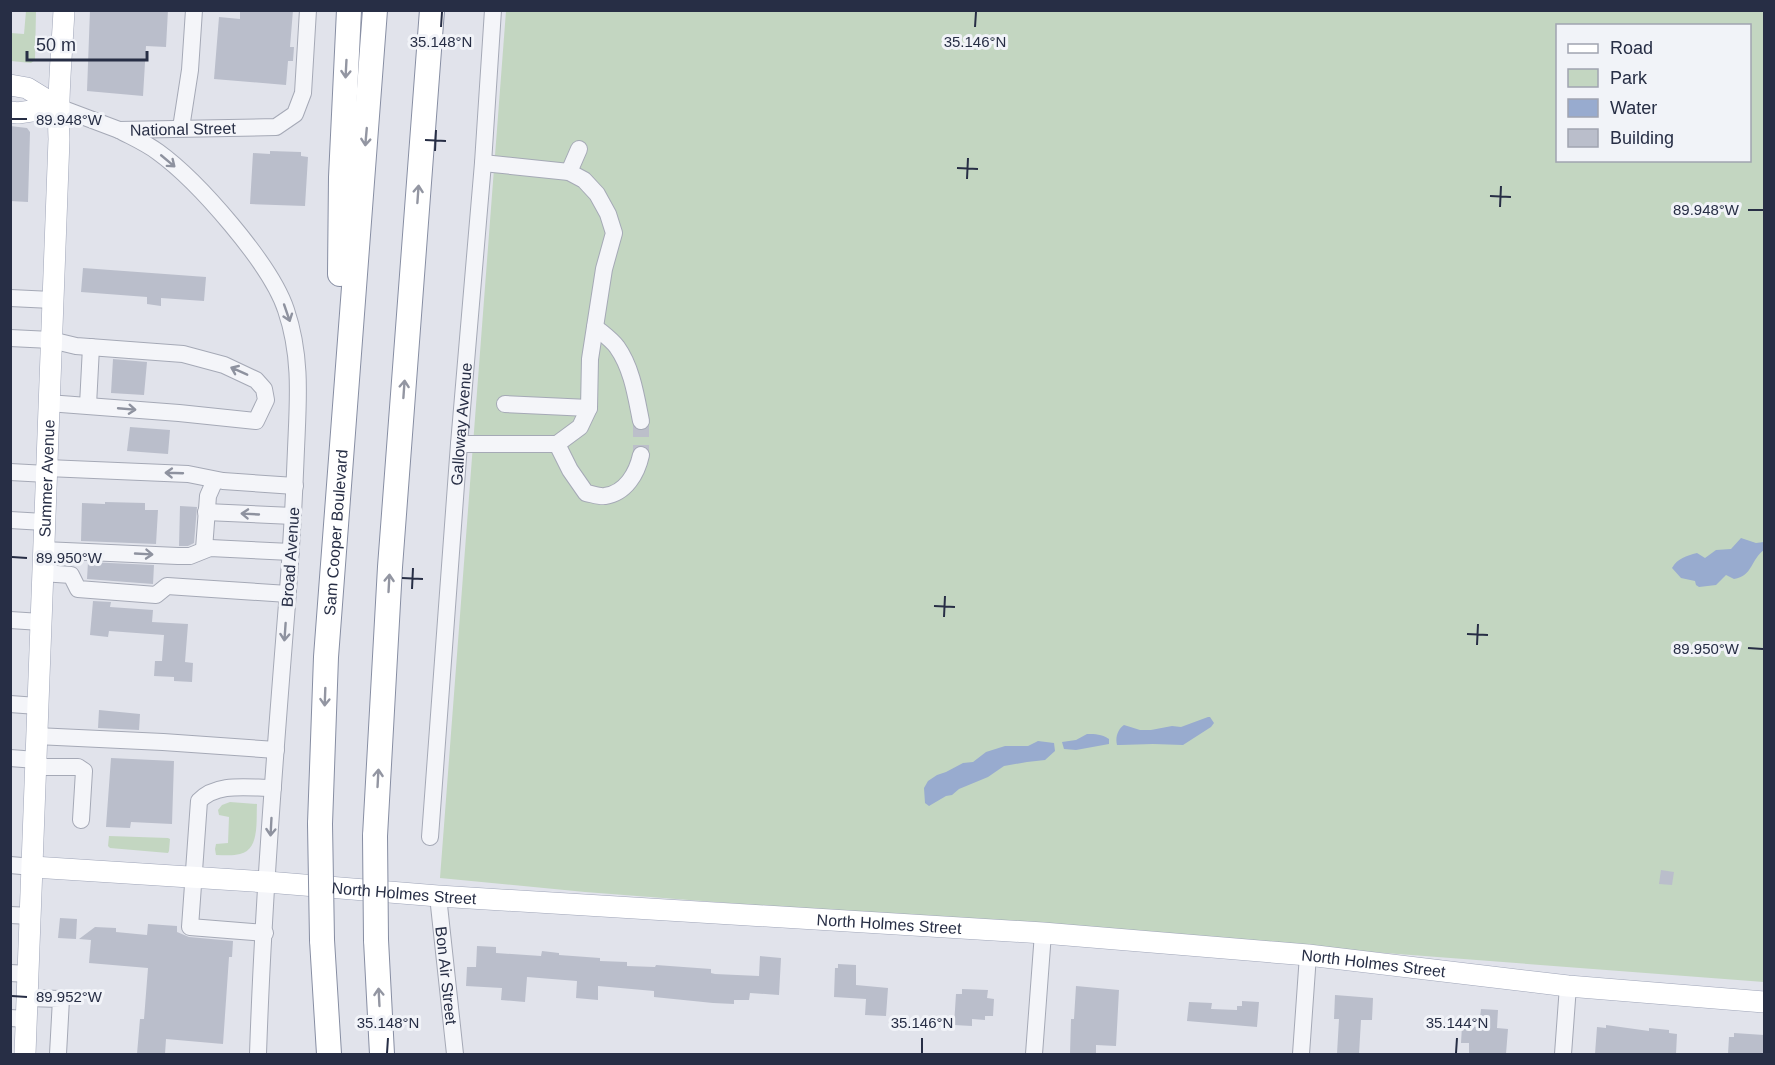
<svg xmlns="http://www.w3.org/2000/svg" width="1775" height="1065" viewBox="0 0 1775 1065" font-family="Helvetica,sans-serif">
	<style>
		.green { fill: #c3d6c1; fill-rule: evenodd }
		.water { fill: #98abcf }
		.building { fill: #babecb }
		.lines { fill: none; stroke-linecap: round; stroke-linejoin: round }
		.minor-tunnel { stroke: #bcbfca; stroke-width: 16; stroke-dasharray: 16 8; stroke-linecap: butt }
		.minor-casing { stroke: #a5a9b6; stroke-width: 18 }
		.major-casing { stroke: #9fa5b8; stroke-width: 22 }
		.highway-casing { stroke: #878ea3; stroke-width: 26 }
		.minor { stroke: #f4f5f9; stroke-width: 16 }
		.major { stroke: #fff; stroke-width: 21 }
		.highway { stroke: #fff; stroke-width: 24 }
		.highway-bridge-casing { stroke: #878ea3; stroke-width: 26; stroke-linecap: butt }
		.highway-bridge { stroke: #fff; stroke-width: 24 }
		.oneway { stroke: #9396a2 }
		.oneway2 { stroke: #8e929f }
		.ticks { fill: none; stroke: #272e45; stroke-width: 2 }
		.labels { text-anchor: middle; stroke-width: 6; stroke-linejoin: round; paint-order: stroke }
		.street-label { font-size: 16px; fill: #272e45; stroke: #f1f3f8 }
		.ticks-label { font-size: 15px; text-anchor: middle; fill: #272e45; stroke: #f1f3f8; stroke-width: 6; stroke-linejoin: round; paint-order: stroke }
	</style>
	<rect width="100%" height="100%" fill="#e1e3eb"/>
	<path class="green" d="M 26,11 L 36,11 L 35,60 L 31,63 L 11,61 L 11,33 L 24,34 Z
		M 506,11 L 1764,11 L 1764,982 L 585,892 L 440,878 ZM 1558,26 L 1750,26 L 1750,160 L 1558,160 Z
		M 230,802 L 257,804 C 256,820 260,850 240,854 C 233,856 224,855 216,855 L 215,849 L 216,844 L 228,843 L 229,817 L 219,815 L 218,810 L 222,805 Z
		M 109,836 L 168,838 L 170,839 L 169,851 L 168,853 L 110,848 L 108,846 Z"/>
	<path class="water" d="M 1741,538 L 1756,543 L 1764,542 L 1764,550 C 1751,559 1753,576 1734,579 L 1726,575 L 1716,585 L 1699,587 L 1696,585 L 1695,581 L 1681,578 L 1672,568 C 1678,558 1686,556 1697,553 L 1705,558 L 1716,550 L 1731,549 Z
		M 1208,717 L 1210,717 L 1214,723 L 1211,727 L 1183,745 L 1153,744 L 1120,745 L 1117,745 C 1115,737 1118,729 1124,725 L 1140,730 L 1151,730 L 1172,726 L 1181,727 Z
		M 1087,734 C 1096,734 1101,734 1109,739 L 1109,744 L 1076,750 L 1064,749 L 1062,742 L 1076,740 Z
		M 1038,741 L 1054,743 L 1055,751 L 1045,760 L 1027,762 L 1004,766 L 988,777 L 959,789 L 952,795 L 946,796 L 929,806 L 925,803 L 924,788 L 928,781 L 937,775 L 946,772 L 963,763 L 973,762 L 986,752 L 1005,746 L 1028,746 Z"/>
	<path class="building" d="M 90,10 L 168,10 L 166,47 L 146,46 L 143,96 L 87,91 Z
		M 240,10 L 293,10 L 290,47 L 294,47 L 293,61 L 288,61 L 286,85 L 214,79 L 219,17 L 240,19 Z
		M 10,126 L 27,128 L 30,132 L 28,202 L 10,201 Z
		M 270,151 L 301,152 L 301,156 L 308,157 L 305,206 L 250,204 L 253,153 L 270,154 Z
		M 83,268 L 206,277 L 204,301 L 161,298 L 161,306 L 147,304 L 147,297 L 81,292 Z
		M 113,359 L 147,362 L 144,395 L 111,393 Z
		M 130,427 L 170,430 L 168,454 L 127,451 Z
		M 105,502 L 145,503 L 145,510 L 158,510 L 156,544 L 81,541 L 82,503 L 105,504 Z
		M 180,506 L 197,507 L 194,543 L 188,546 L 179,546 Z
		M 88,562 L 154,565 L 153,584 L 87,579 Z
		M 93,601 L 111,602 L 110,607 L 153,610 L 152,622 L 188,624 L 185,662 L 193,663 L 192,682 L 174,681 L 174,677 L 154,676 L 155,661 L 162,661 L 164,635 L 109,631 L 108,637 L 90,635 Z
		M 99,710 L 140,714 L 139,730 L 98,728 Z
		M 111,758 L 174,761 L 172,824 L 131,822 L 130,828 L 106,827 Z
		M 1661,870 L 1674,872 L 1672,885 L 1659,884 Z
		M 60,918 L 77,919 L 76,939 L 58,938 Z
		M 148,924 L 177,926 L 177,932 L 189,937 L 233,941 L 232,957 L 229,957 L 223,1044 L 166,1039 L 165,1054 L 137,1054 L 140,1019 L 144,1019 L 148,968 L 89,963 L 91,940 L 79,939 L 95,927 L 116,928 L 116,932 L 147,935 Z
		M 477,946 L 496,947 L 496,953 L 541,956 L 542,951 L 559,953 L 559,955 L 600,958 L 600,961 L 627,962 L 627,966 L 655,967 L 656,965 L 711,969 L 711,973 L 715,974 L 759,976 L 760,956 L 781,958 L 779,995 L 750,993 L 749,1000 L 734,1000 L 734,1004 L 713,1003 L 654,997 L 654,991 L 598,986 L 598,1000 L 576,998 L 577,981 L 527,977 L 525,1002 L 501,1000 L 502,988 L 466,986 L 467,967 L 476,967 Z
		M 838,964 L 856,965 L 856,985 L 888,988 L 886,1016 L 865,1015 L 866,999 L 834,997 L 835,968 L 838,968 Z
		M 1076,986 L 1119,990 L 1116,1046 L 1096,1045 L 1096,1054 L 1070,1054 L 1071,1019 L 1074,1019 Z
		M 962,989 L 988,990 L 987,998 L 994,999 L 993,1016 L 985,1016 L 985,1020 L 972,1019 L 972,1026 L 954,1025 L 956,994 L 962,994 Z
		M 1335,995 L 1373,998 L 1372,1020 L 1361,1020 L 1359,1054 L 1337,1054 L 1339,1019 L 1334,1019 Z
		M 1242,1001 L 1259,1002 L 1257,1027 L 1187,1021 L 1189,1002 L 1212,1003 L 1211,1009 L 1237,1010 L 1237,1006 L 1242,1006 Z
		M 1481,1009 L 1498,1010 L 1497,1028 L 1508,1029 L 1506,1054 L 1469,1054 L 1469,1043 L 1461,1043 L 1462,1026 L 1479,1027 Z
		M 1606,1025 L 1649,1031 L 1649,1028 L 1669,1030 L 1669,1033 L 1677,1034 L 1676,1054 L 1595,1054 L 1597,1027 L 1606,1028 Z
		M 1734,1033 L 1764,1035 L 1764,1054 L 1728,1054 L 1729,1037 L 1734,1037 Z"/>
	<g class="lines">
		<path class="minor-tunnel" d="M 641,421 L 641,455"/>
		<defs>
			<g id="minor">
				<path id="s1" d="M 58,107 L 119,130 L 276,127 L 295,114 L 303,93 L 308,10"/>
				<path d="M 181,128 L 190,70 L 194,10"/>
				<path d="M 119,130 C 132,137 146,143 158,152 C 198,181 271,264 286,310 C 302,357 298,401 296,449 C 294,501 291,553 287,604 C 275,754 263,904 258,1054"/>
				<path d="M 569,172 L 579,149"/>
				<path d="M 10,298 L 52,300"/>
				<path d="M 595,327 C 602,333 611,339 617,347 C 632,368 636,396 641,421"/>
				<path d="M 10,338 L 51,340 L 76,346 L 183,354 L 224,365 L 256,380 L 264,389 L 266,400 L 256,421 L 179,413 L 48,403"/>
				<path d="M 505,404 L 589,408"/>
				<path d="M 88,405 L 91,347"/>
				<path d="M 459,444 L 557,444 L 580,427 L 589,408 L 590,359 L 604,269 L 614,233 L 608,214 L 597,194 L 584,180 L 569,172 L 483,163"/>
				<path d="M 557,444 L 570,470 L 586,493 C 592,494 600,497 605,496 C 626,493 637,473 641,455"/>
				<path d="M 47,468 L 188,474 L 223,481 L 295,486"/>
				<path d="M 10,472 L 47,474"/>
				<path d="M 206,512 L 293,516"/>
				<path d="M 10,520 L 44,522"/>
				<path d="M 204,549 L 208,496 L 215,480"/>
				<path d="M 43,550 L 178,556 L 190,556 L 210,548 L 291,552"/>
				<path d="M 42,573 L 71,575 L 78,589 L 156,595 L 167,586 L 288,594"/>
				<path d="M 10,620 L 41,622"/>
				<path d="M 10,704 L 37,706"/>
				<path d="M 36,736 L 163,742 L 276,750"/>
				<path d="M 10,758 L 36,760"/>
				<path d="M 35,767 L 78,767 L 84,771 L 81,820"/>
				<path id="s2" d="M 430,837 L 459,444 L 483,163 L 493,10"/>
				<path d="M 10,865 L 33,867"/>
				<path id="s3" d="M 438,896 L 455,1054"/>
				<path d="M 10,915 L 31,916"/>
				<path d="M 265,933 L 190,927 L 199,801 C 217,782 248,788 273,788"/>
				<path d="M 10,973 L 28,974"/>
				<path d="M 27,998 L 61,999 L 58,1054"/>
				<path d="M 10,1018 L 26,1019"/>
				<path d="M 1034,1054 L 1043,933"/>
				<path d="M 1301,1054 L 1308,955"/>
				<path d="M 1563,1054 L 1568,986"/>
			</g>
			<g id="major">
				<path d="M 10,85 L 27,88 L 58,107"/>
				<path d="M 10,112 L 18,113 L 58,107"/>
				<path id="s4" d="M 33,867 L 267,882 L 438,896 L 1043,933 L 1308,955 L 1568,986 L 1764,1002"/>
				<path id="s5" d="M 25,1054 L 59,139 C 57,96 62,53 64,10"/>
			</g>
			<g id="highway">
				<path d="M 340,274 L 341,177 L 349,10"/>
				<path id="s6" d="M 320,824 L 326,657 L 375,10"/>
				<path d="M 375,836 L 390,567 L 432,10"/>
				<path d="M 322,940 L 329,1054"/>
				<path d="M 376,940 L 382,1054"/>
			</g>
		</defs>
		<use href="#minor" class="minor-casing"/>
		<use href="#major" class="major-casing"/>
		<use href="#highway" class="highway-casing"/>
		<use href="#minor" class="minor"/>
		<use href="#major" class="major"/>
		<use href="#highway" class="highway"/>
		<defs>
			<path id="highway-bridge" d="M 320,824 L 322,940
				M 375,836 L 376,940"/>
		</defs>
		<use href="#highway-bridge" class="highway-bridge-casing"/>
		<use href="#highway-bridge" class="highway-bridge"/>
	</g>
	<defs><path id="oneway-shaft" d="M-6 0H5M1.5-3L5.5 0L1.5 3" fill="none" stroke-width="1.6" stroke-linecap="round" stroke-linejoin="round" transform="scale(1.5)"/></defs>
	<g class="oneway">
		<use href="#oneway-shaft" transform="translate(346 69) rotate(93)"/>
		<use href="#oneway-shaft" transform="translate(366 137) rotate(95)"/>
		<use href="#oneway-shaft" transform="translate(418 194) rotate(-86)"/>
		<use href="#oneway-shaft" transform="translate(404 389) rotate(-86)"/>
		<use href="#oneway-shaft" transform="translate(389 583) rotate(-87)"/>
		<use href="#oneway-shaft" transform="translate(325 697) rotate(92)"/>
		<use href="#oneway-shaft" transform="translate(378 778) rotate(-87)"/>
		<use href="#oneway-shaft" transform="translate(379 997) rotate(-93)"/>
	</g>
	<g class="oneway2">
		<use href="#oneway-shaft" transform="translate(168 161) rotate(40)"/>
		<use href="#oneway-shaft" transform="translate(287 313) rotate(71)"/>
		<use href="#oneway-shaft" transform="translate(239 371) rotate(-156)"/>
		<use href="#oneway-shaft" transform="translate(127 409) rotate(5)"/>
		<use href="#oneway-shaft" transform="translate(174 473) rotate(-178)"/>
		<use href="#oneway-shaft" transform="translate(250 514) rotate(-177)"/>
		<use href="#oneway-shaft" transform="translate(144 554) rotate(3)"/>
		<use href="#oneway-shaft" transform="translate(285 632) rotate(94)"/>
		<use href="#oneway-shaft" transform="translate(271 827) rotate(93)"/>
	</g>
	<path class="ticks" d="M 441,27 L 442,12M 975,27 L 976,12M 12,119 L 27,119M 425,140 L 446,141M 435,151 L 436,130M 957,168 L 978,169M 967,179 L 968,158M 1490,196 L 1511,197M 1500,207 L 1501,186M 1748,210 L 1763,210M 12,557 L 27,558M 402,578 L 423,579M 412,589 L 413,568M 934,606 L 955,607M 944,617 L 945,596M 1467,634 L 1488,635M 1477,645 L 1478,624M 1748,648 L 1763,649M 12,996 L 27,997M 387,1053 L 388,1038M 922,1053 L 922,1038M 1456,1053 L 1457,1038"/>
	<g class="labels">
		<g class="street-label">
			<text dy="6" stroke="none"><textPath href="#s1" startOffset="129">National Street</textPath></text>
			<text dy="6" stroke="none"><textPath href="#s2" startOffset="414">Galloway Avenue</textPath></text>
			<text dy="6" stroke="none"><textPath href="#s5" startOffset="576">Summer Avenue</textPath></text>
			<text dy="6" stroke="none"><textPath href="#s6" startOffset="292">Sam Cooper Boulevard</textPath></text>
			<text transform="translate(290 557) rotate(-86)" y="6">Broad Avenue</text>
			<text dy="6" stroke="none"><textPath href="#s4" startOffset="372">North Holmes Street</textPath></text>
			<text dy="6" stroke="none"><textPath href="#s4" startOffset="858">North Holmes Street</textPath></text>
			<text dy="6" stroke="none"><textPath href="#s4" startOffset="1344">North Holmes Street</textPath></text>
			<text dy="6" stroke="none"><textPath href="#s3" startOffset="80">Bon Air Street</textPath></text>
		</g>
	</g>
	<g class="ticks-label">
		<text x="441" y="47">35.148°N</text>
		<text x="975" y="47">35.146°N</text>
		<text x="69" y="125">89.948°W</text>
		<text x="1706" y="215">89.948°W</text>
		<text x="69" y="563">89.950°W</text>
		<text x="1706" y="654">89.950°W</text>
		<text x="69" y="1002">89.952°W</text>
		<text x="388" y="1028">35.148°N</text>
		<text x="922" y="1028">35.146°N</text>
		<text x="1457" y="1028">35.144°N</text>
	</g>
	<rect width="1775" height="1065" fill="none" stroke="#272e45" stroke-width="24"/>
	<rect x="1556" y="24" width="195" height="138" fill="#f1f3f8" stroke="#a0a4b0" stroke-width="1.5"/>
	<rect x="1568" y="44" width="30" height="9" fill="#ffffff" stroke="#a0a4b0" stroke-width="1.5"/>
	<text x="1610" y="54" font-size="18" fill="#272e45">Road</text>
	<rect x="1568" y="69" width="30" height="18" fill="#c3d6c1" stroke="#a0a4b0" stroke-width="1.5"/>
	<text x="1610" y="84" font-size="18" fill="#272e45">Park</text>
	<rect x="1568" y="99" width="30" height="18" fill="#98abcf" stroke="#a0a4b0" stroke-width="1.5"/>
	<text x="1610" y="114" font-size="18" fill="#272e45">Water</text>
	<rect x="1568" y="129" width="30" height="18" fill="#babecb" stroke="#a0a4b0" stroke-width="1.5"/>
	<text x="1610" y="144" font-size="18" fill="#272e45">Building</text>
	<path d="M27 51v9h120v-9" fill="none" stroke="#272e45" stroke-width="3"/>
	<text x="36" y="51" font-size="18" fill="#272e45" stroke="#f1f3f8" stroke-width="4.5" paint-order="stroke">50 m</text>
</svg>
